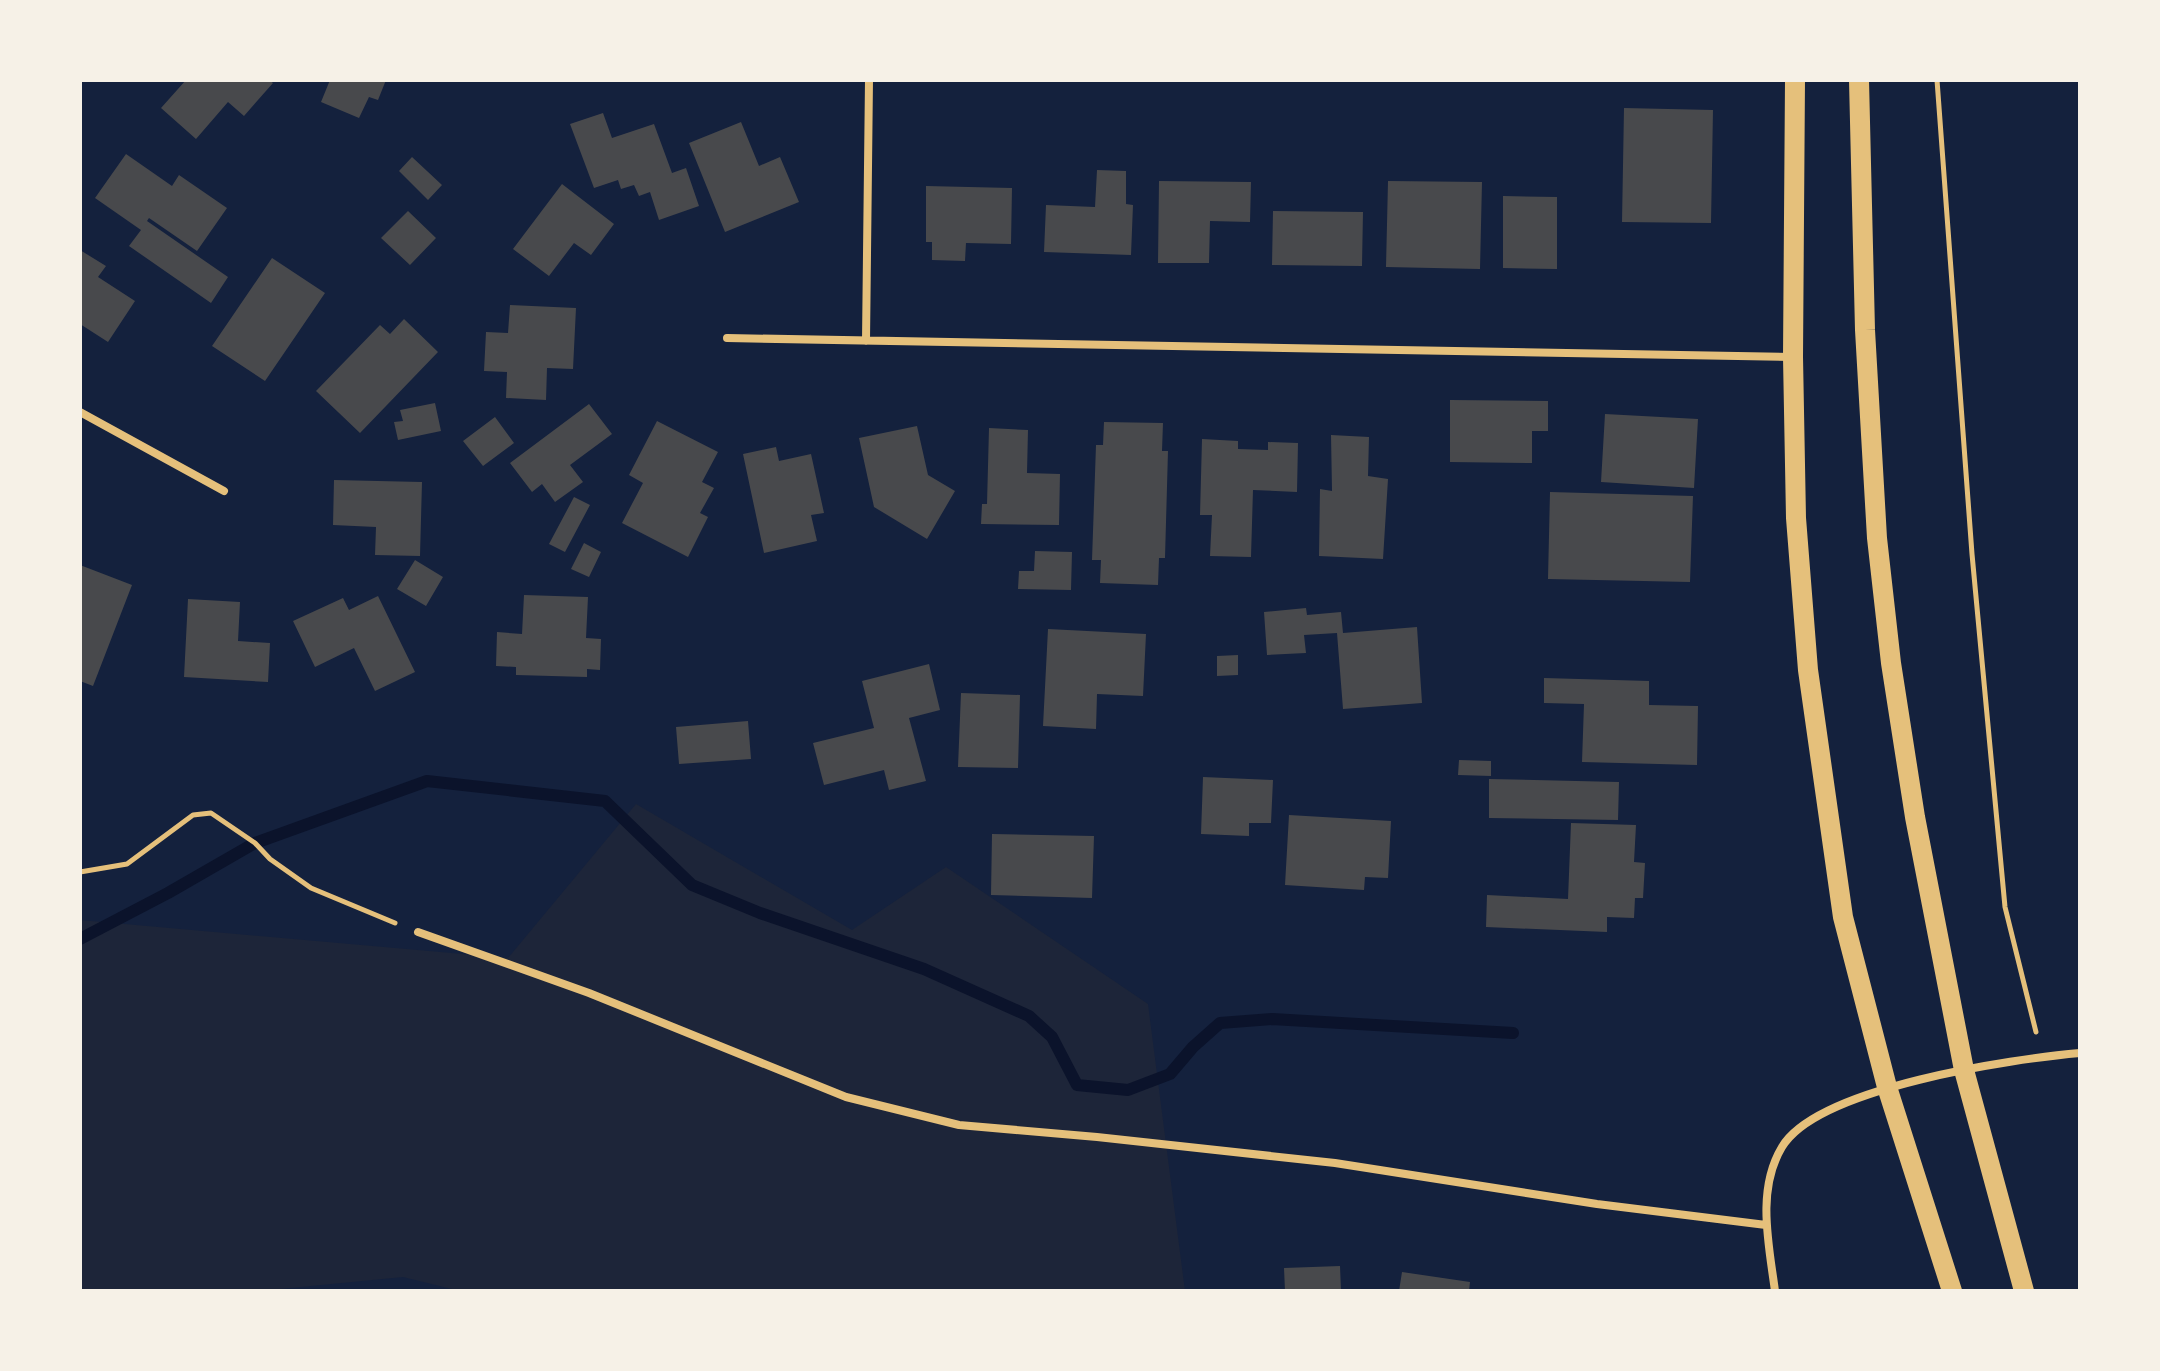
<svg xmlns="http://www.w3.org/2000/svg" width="2160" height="1371" viewBox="0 0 2160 1371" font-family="Barlow,sans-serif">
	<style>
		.green { fill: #1d2539 }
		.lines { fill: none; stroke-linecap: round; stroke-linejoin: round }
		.stream { stroke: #0b132b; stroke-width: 12 }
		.building { fill: #48494c }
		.path { stroke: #e5c07b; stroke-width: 5 }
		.minor { stroke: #e5c07b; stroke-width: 8 }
		.primary { stroke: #e5c07b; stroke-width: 20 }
	</style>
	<rect width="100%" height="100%" fill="#14213d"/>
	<path class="green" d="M 636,804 L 852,930 L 946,867 L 1148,1004 L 1185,1291 L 460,1291 L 403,1277 L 260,1291 L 80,1291 L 80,920 L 508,958 Z"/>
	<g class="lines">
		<path class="stream" d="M 80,939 L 168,893 L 255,843 L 427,781 L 605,801 L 692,885 L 760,913 L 924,969 L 1029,1016 L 1052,1037 L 1077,1085 L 1128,1090 L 1170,1074 L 1193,1047 L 1220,1023 L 1272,1019 L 1513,1033"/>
	</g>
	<path class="building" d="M 186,80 L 269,80 L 273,83 L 244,116 L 228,102 L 196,139 L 161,108 Z
		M 330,80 L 386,80 L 378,100 L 369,97 L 359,118 L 321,102 Z
		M 1624,108 L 1713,110 L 1711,223 L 1622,222 Z
		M 603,113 L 612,138 L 654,124 L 672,173 L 686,168 L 699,206 L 659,220 L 650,192 L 639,196 L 634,185 L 621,189 L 618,180 L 594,188 L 570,124 Z
		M 741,122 L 759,166 L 780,157 L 799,202 L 725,232 L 689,143 Z
		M 126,154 L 172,186 L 179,175 L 227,208 L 197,251 L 149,218 L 147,221 L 228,277 L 211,303 L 129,246 L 141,230 L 95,198 Z
		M 412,157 L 442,185 L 428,200 L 399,171 Z
		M 1097,170 L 1126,171 L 1126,204 L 1133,205 L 1131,255 L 1044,252 L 1046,205 L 1095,207 Z
		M 1159,181 L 1251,182 L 1250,222 L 1210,221 L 1209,263 L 1158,263 Z
		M 1388,181 L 1482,182 L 1480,269 L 1386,267 Z
		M 562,184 L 614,224 L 591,255 L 574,243 L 549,276 L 513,249 Z
		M 926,186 L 1012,188 L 1011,244 L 966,243 L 965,261 L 932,260 L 932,242 L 926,242 Z
		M 1503,196 L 1557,197 L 1557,269 L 1503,268 Z
		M 408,211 L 436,238 L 410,265 L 381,238 Z
		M 1273,211 L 1363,212 L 1362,266 L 1272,265 Z
		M 80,250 L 106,266 L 98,277 L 135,301 L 108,342 L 80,324 Z
		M 272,258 L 325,293 L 265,381 L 212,346 Z
		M 510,305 L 576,308 L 573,369 L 547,368 L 546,400 L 506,398 L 507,372 L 484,371 L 486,332 L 508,333 Z
		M 404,319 L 438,352 L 360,433 L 316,391 L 380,325 L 390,334 Z
		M 1450,400 L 1548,401 L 1548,431 L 1532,431 L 1532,463 L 1450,462 Z
		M 435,403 L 441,431 L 398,440 L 394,422 L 403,421 L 400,410 Z
		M 589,404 L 612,434 L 570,465 L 583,482 L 555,502 L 542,484 L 532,492 L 510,463 Z
		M 1605,414 L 1698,419 L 1694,488 L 1601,482 Z
		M 495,417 L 514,443 L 483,466 L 463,441 Z
		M 657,421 L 718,452 L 702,482 L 714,488 L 700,513 L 708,517 L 688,557 L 622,523 L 643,483 L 629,475 Z
		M 1104,422 L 1163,423 L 1162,451 L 1168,451 L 1165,558 L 1159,558 L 1158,585 L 1100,583 L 1101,560 L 1092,560 L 1096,445 L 1103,445 Z
		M 917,426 L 928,475 L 955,491 L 927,539 L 874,507 L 859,438 Z
		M 989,428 L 1028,430 L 1027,473 L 1060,474 L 1059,525 L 981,524 L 982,504 L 987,504 Z
		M 1331,435 L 1369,437 L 1368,476 L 1388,479 L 1383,559 L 1319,556 L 1320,489 L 1332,491 Z
		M 1202,439 L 1238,441 L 1238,449 L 1268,450 L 1268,442 L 1298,443 L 1297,492 L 1253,490 L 1251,557 L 1210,556 L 1212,515 L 1200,515 Z
		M 776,447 L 779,461 L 811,454 L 824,513 L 811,515 L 817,541 L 764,553 L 743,454 Z
		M 334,480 L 422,482 L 420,556 L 375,555 L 376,527 L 333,525 Z
		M 1550,492 L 1693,496 L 1690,582 L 1548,579 Z
		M 574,497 L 590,505 L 565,552 L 549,544 Z
		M 584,543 L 601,552 L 589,577 L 571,569 Z
		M 1035,551 L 1072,552 L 1071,590 L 1018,589 L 1019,571 L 1034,571 Z
		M 415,560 L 443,577 L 426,606 L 397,589 Z
		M 80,565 L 132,585 L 93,686 L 80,681 Z
		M 524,595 L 588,597 L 586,638 L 601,639 L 600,670 L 587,669 L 587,677 L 516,675 L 516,667 L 496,666 L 497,632 L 522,634 Z
		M 378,596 L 415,672 L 375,691 L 354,648 L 315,667 L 293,621 L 343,598 L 349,610 Z
		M 188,599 L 240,602 L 238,641 L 270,643 L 268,682 L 184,677 Z
		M 1306,608 L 1307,615 L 1341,612 L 1343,633 L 1417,627 L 1422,703 L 1343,709 L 1337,633 L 1304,635 L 1306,653 L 1267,655 L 1264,612 Z
		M 1048,629 L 1146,634 L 1143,696 L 1097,694 L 1096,729 L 1043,726 Z
		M 1238,655 L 1238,675 L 1217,676 L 1217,656 Z
		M 929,664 L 940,710 L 909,718 L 926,781 L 889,790 L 884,770 L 824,785 L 813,743 L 874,728 L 862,681 Z
		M 1544,678 L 1649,681 L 1649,705 L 1698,706 L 1697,765 L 1582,762 L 1584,704 L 1544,703 Z
		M 961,693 L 1020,695 L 1018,768 L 958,767 Z
		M 748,721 L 751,759 L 679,764 L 676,727 Z
		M 1459,760 L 1491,761 L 1491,776 L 1458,775 Z
		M 1203,777 L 1273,780 L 1271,823 L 1249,823 L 1249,836 L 1201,834 Z
		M 1489,779 L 1619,782 L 1618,820 L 1489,818 Z
		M 1289,815 L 1391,821 L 1388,878 L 1365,877 L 1364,890 L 1285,885 Z
		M 1571,823 L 1636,825 L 1634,862 L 1645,863 L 1643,898 L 1635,898 L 1634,918 L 1607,917 L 1607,932 L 1486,927 L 1487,895 L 1568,899 Z
		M 992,834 L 1094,836 L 1092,898 L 991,895 Z
		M 1340,1266 L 1341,1291 L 1285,1291 L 1284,1268 Z
		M 1402,1272 L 1470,1282 L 1469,1291 L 1399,1291 Z"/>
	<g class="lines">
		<path class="path" d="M 1937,80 L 1972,554 L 2005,907 L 2036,1032
			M 80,872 L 127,864 L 193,815 L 211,813 L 255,843 L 270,859 L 311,888 L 395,923"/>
		<path class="minor" d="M 727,338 L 1792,357
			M 866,341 L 869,80
			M 80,412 L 224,491
			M 418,932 L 589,993 L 846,1097 L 959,1125 L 1097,1137 L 1335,1163 L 1597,1204 L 1766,1225
			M 1775,1291 C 1769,1245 1756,1190 1782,1147 C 1818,1087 2013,1059 2080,1053"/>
		<path class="primary" d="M 1795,80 L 1793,357 L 1796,518 L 1808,670 L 1843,917 L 1887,1087 L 1952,1291
			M 1859,80 L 1865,330 L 1877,538 L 1891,663 L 1915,817 L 1964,1070 L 2024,1291"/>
	</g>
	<rect width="2160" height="1371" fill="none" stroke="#f6f1e7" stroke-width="164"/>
</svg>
